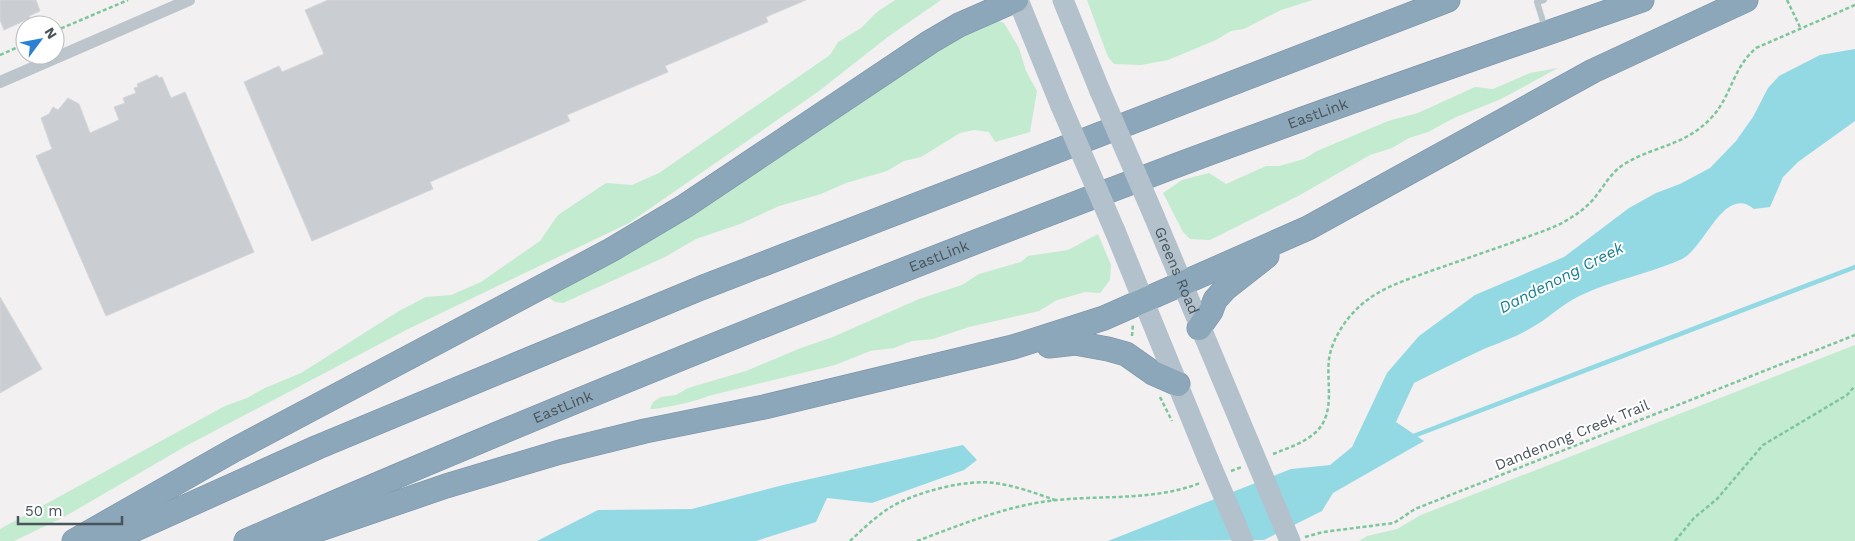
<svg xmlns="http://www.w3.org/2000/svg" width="1855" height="541" viewBox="0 0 1855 541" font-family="'Work Sans',sans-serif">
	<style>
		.green { fill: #c2ebcf }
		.water { fill: #93d9e4 }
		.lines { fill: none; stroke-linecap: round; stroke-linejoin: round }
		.stream { stroke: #93d9e4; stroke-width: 4.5 }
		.building { fill: #cacdd2; stroke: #d4d6da }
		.highway-casing { stroke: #7791a5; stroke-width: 25 }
		.path { stroke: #7dc69d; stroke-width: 2.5; stroke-dasharray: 4 2.5; stroke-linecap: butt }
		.lane { stroke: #bcc5cb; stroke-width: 6 }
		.street { stroke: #bcc5cb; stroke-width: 12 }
		.primary { stroke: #b2c1cc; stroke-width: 21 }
		.highway { stroke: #8ca6ba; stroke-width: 24 }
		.primary-bridge { stroke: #b2c1cc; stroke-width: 21 }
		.labels { text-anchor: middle; stroke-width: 4; stroke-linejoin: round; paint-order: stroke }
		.street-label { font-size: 15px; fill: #49545b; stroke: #fff }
		.water-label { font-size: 16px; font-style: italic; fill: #188090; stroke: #fff }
	</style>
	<rect width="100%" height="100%" fill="#f2f0f0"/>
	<path class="green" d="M 895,0 L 941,0 L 889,36 L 819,91 L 629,223 L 408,329 L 186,446 L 64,517 L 14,541 L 0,541 L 0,529 L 225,406 L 247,398 L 265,388 L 301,373 L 399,311 L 426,297 L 451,295 L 481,282 L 540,241 L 558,215 L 606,183 L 632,185 L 659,173 L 830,55 L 838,42 L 861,28 L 877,12 Z
		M 1087,0 L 1313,0 L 1281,10 L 1244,29 L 1231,31 L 1216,40 L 1168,60 L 1141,65 L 1114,64 L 1108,57 Z
		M 994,19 L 1004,23 L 1019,48 L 1026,71 L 1037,91 L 1030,132 L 995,142 L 989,132 L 974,130 L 960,133 L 921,157 L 904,161 L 887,171 L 846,183 L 821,194 L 779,206 L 740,224 L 696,239 L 665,257 L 563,303 L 555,302 L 548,297 L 607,264 L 948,41 Z
		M 1558,68 L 1501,99 L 1454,118 L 1428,132 L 1409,138 L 1392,148 L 1370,155 L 1298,196 L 1210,240 L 1190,239 L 1183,232 L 1163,193 L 1182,180 L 1209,173 L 1226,184 L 1266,166 L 1279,166 L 1304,159 L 1317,151 L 1388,121 L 1418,113 L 1475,87 L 1493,89 L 1530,73 Z
		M 1098,234 L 1111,265 L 1110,280 L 1100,293 L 1085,292 L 1057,300 L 1039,311 L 969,327 L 933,339 L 912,341 L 894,348 L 870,351 L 835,365 L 708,396 C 702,400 657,410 650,409 L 653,402 L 661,397 L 676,395 L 688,388 L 746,371 L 801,348 L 833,337 L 919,299 L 962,285 L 979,274 L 1021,262 L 1028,256 L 1068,250 Z
		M 1855,345 L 1855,541 L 1359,541 L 1367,536 L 1397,529 L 1421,515 Z"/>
	<path class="water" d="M 1855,49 L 1855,121 L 1798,162 L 1783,177 L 1770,207 L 1754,209 C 1724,184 1705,248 1682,259 C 1647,275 1606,281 1572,300 C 1558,308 1546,320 1531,328 C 1518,336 1501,342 1486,348 C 1462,359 1438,371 1414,383 L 1396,422 L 1424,441 L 1333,493 L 1322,511 L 1264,540 L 1108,541 L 1291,469 L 1330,465 L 1352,447 L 1387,373 L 1419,336 L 1475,295 L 1564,257 L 1629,208 L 1656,193 L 1680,184 L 1710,168 L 1736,141 L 1753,117 L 1768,88 L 1779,76 L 1820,55 Z
		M 963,445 L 977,460 L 964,470 L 872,503 L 827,498 L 816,522 L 756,541 L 537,541 L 598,510 L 692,509 L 783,485 Z"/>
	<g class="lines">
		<path class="stream" d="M 1411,437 L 1855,267"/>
	</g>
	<path class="building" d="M 0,0 L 36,0 L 40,11 L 29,16 L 30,18 L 4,30 L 0,20 Z
		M 328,0 L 806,0 L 766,17 L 768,22 L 665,66 L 668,72 L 567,115 L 570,121 L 430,182 L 433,189 L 312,241 L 244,82 L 279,66 L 282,72 L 324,54 L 305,10 Z
		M 157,75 L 159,78 L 162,77 L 171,98 L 185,92 L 254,252 L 106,316 L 36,156 L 52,149 L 41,118 L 49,114 L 53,107 L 58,110 L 68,98 L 79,104 L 90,133 L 119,120 L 114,107 L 125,103 L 123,98 L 136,93 L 134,88 L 138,87 L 137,84 Z
		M 0,297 L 42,369 L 0,393 Z"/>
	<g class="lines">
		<defs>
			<g id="highway">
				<path d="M 1199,328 L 1211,311 L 1215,300 L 1225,289 L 1267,256"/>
				<path d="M 1049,346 L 1075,343 L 1108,349 L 1126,354 L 1153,373 L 1178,384"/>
				<path d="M 74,541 L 234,450 L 611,250 L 685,206 L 930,42 L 959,25 L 1016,0"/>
				<path d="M 109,541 L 318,447 L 701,288 L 1448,0"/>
				<path id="s2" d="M 246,541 C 556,406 871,280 1188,161 C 1338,105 1490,53 1642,0"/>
				<path d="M 285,541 L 446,486 L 560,452 L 645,431 L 764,407 L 1013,347 L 1104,318 L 1308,228 L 1593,71 L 1746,0"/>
			</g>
		</defs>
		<use href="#highway" class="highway-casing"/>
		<path class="path" d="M 1787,0 L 1800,27
			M 55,31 L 128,0
			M 0,55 L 25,44
			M 1132,336 L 1133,324
			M 1160,397 L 1172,421
			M 1273,454 C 1288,448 1304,443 1316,432 C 1336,413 1326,383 1329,359 C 1332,339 1346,318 1361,305 C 1379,289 1403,281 1425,273 C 1454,263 1482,253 1511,243 C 1528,236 1547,231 1564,222 C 1574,216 1583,210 1591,202 C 1603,189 1610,172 1626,163 C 1657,145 1685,146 1712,117 C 1732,95 1732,69 1756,48 L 1855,5
			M 1231,471 L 1242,467
			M 1305,537 L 1323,532 L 1394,523 L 1415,509 L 1855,335
			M 850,541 C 863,529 876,516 891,507 C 916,492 966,479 995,483 C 1016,486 1035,493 1055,500
			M 917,541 C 963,524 1008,505 1057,500 C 1105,495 1154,501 1200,483
			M 1675,541 L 1694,518 L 1717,499 L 1763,445 L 1847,395 L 1855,386"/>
		<path class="lane" d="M 1544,0 L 1537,2 L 1545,28"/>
		<path class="street" d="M 0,82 L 189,0"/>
		<g class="primary">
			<path d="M 1018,0 L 1061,106"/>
			<path d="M 1063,0 L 1100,91"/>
			<path id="s1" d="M 1154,216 L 1249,443"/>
			<path d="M 1115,231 L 1208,459"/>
		</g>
		<use href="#highway" class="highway"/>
		<path class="primary-bridge" d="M 1100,91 L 1154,216
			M 1061,106 L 1115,231
			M 1249,443 L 1290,541
			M 1208,459 L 1243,541"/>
	</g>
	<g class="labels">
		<g class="street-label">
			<text dy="5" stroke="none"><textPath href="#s2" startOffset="1154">EastLink</textPath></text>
			<text dy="5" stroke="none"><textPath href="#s2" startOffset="749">EastLink</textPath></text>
			<text dy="5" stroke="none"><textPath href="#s1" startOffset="59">Greens Road</textPath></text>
			<text dy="5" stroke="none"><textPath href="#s2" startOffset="344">EastLink</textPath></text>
			<text transform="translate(1572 435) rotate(-22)" y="5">Dandenong Creek Trail</text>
		</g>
		<g class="water-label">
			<text transform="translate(1561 277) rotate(-27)" y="6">Dandenong Creek</text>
		</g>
	</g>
	<g transform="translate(40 40) rotate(58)"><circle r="24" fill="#ffffff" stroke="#b6bbbd"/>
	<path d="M0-4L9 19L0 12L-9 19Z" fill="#2a80d2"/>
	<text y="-8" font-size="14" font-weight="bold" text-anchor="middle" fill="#49545b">N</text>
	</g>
	<path d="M18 516v8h104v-8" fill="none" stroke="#49545b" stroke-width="2.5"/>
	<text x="25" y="516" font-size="15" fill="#49545b" stroke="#ffffff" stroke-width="4" paint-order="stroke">50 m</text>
</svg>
